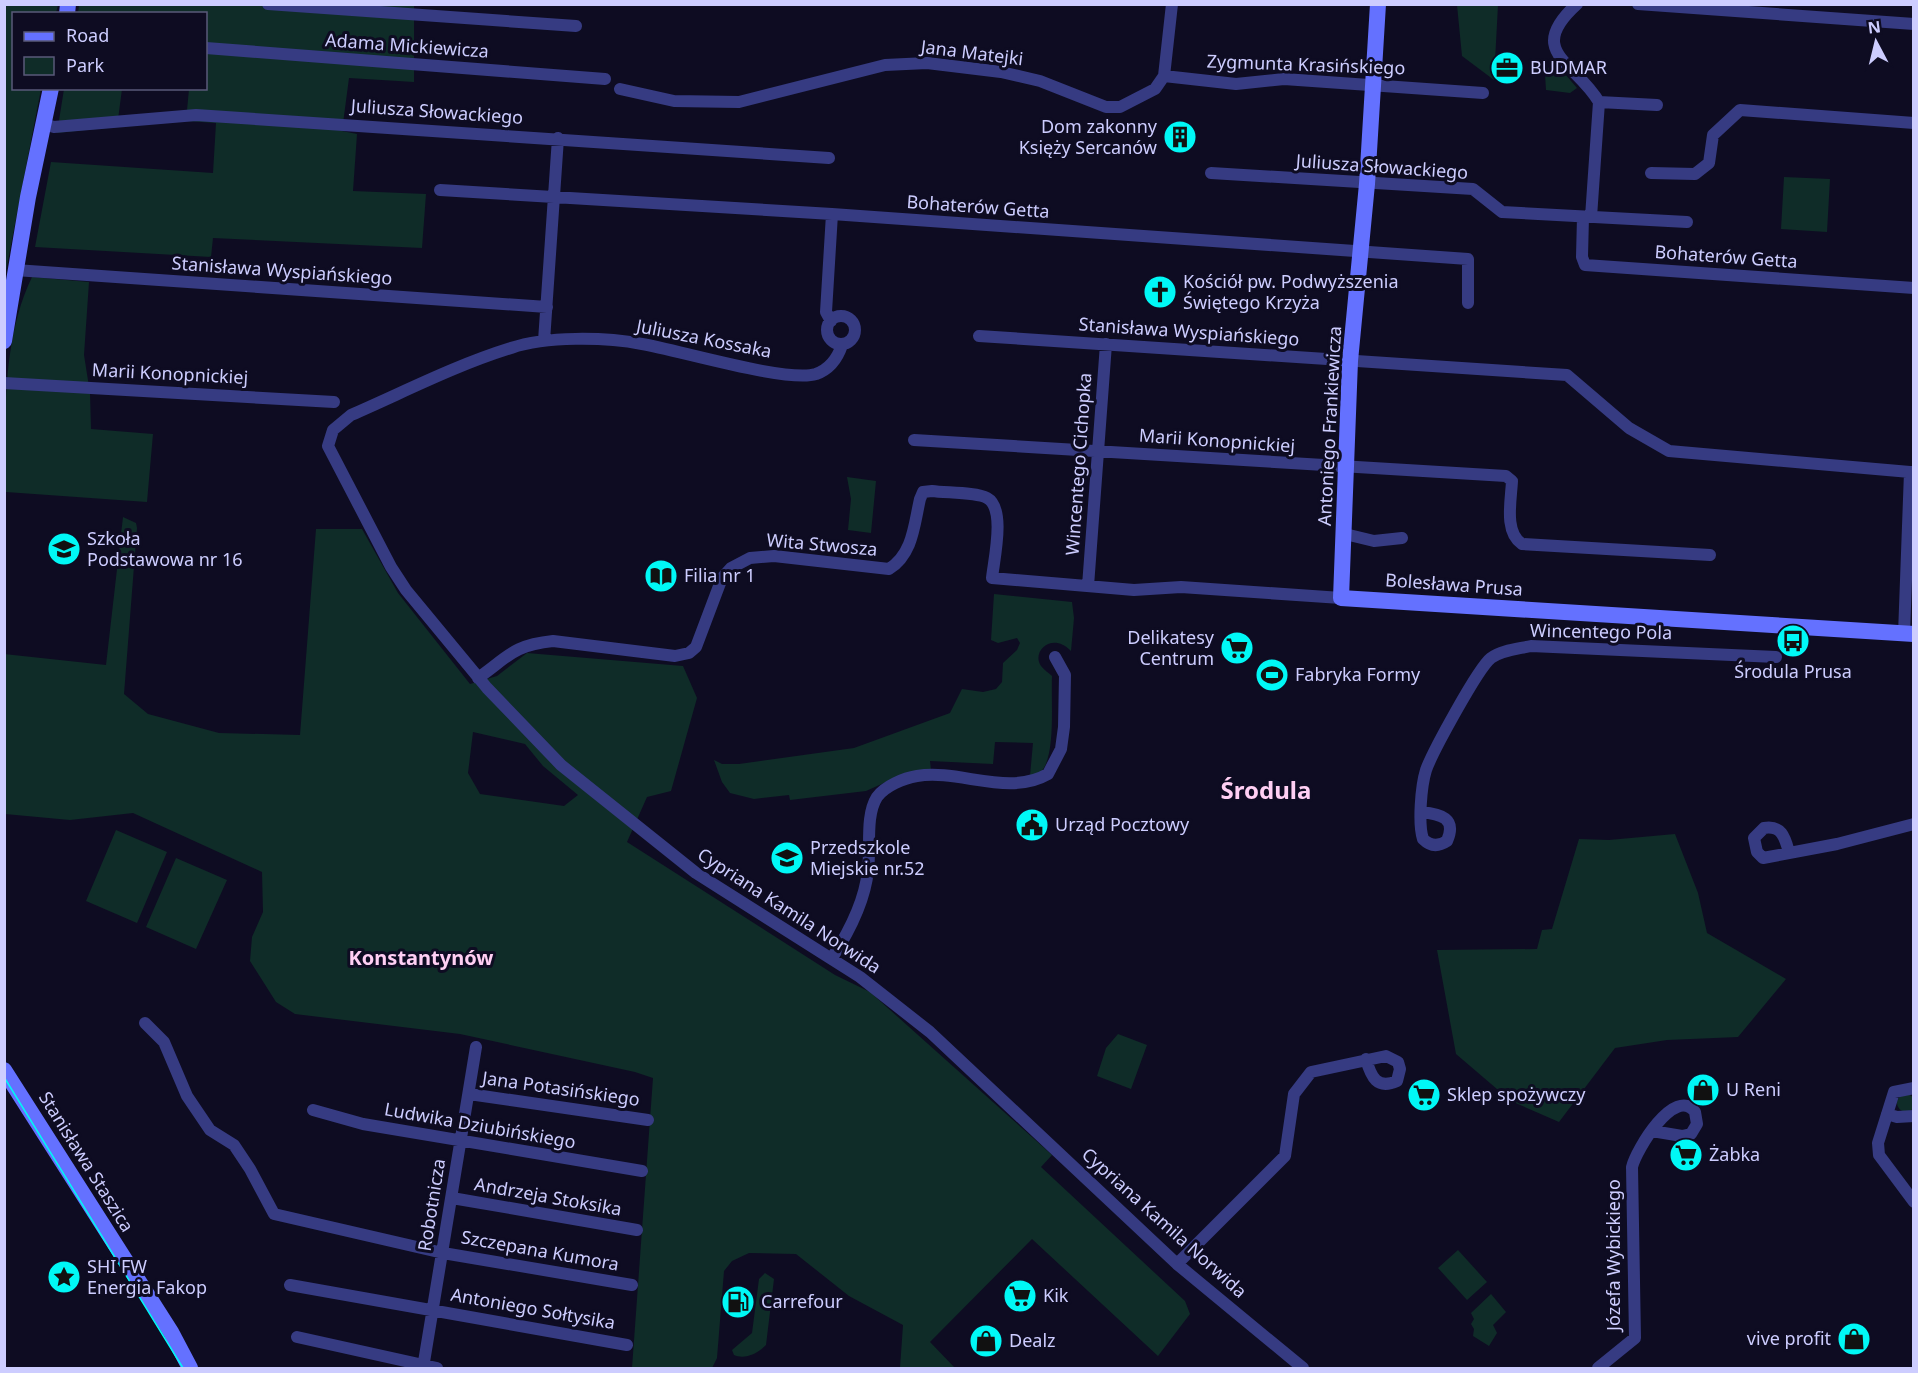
<svg xmlns="http://www.w3.org/2000/svg" width="1918" height="1373" viewBox="0 0 1918 1373" font-family="'Noto Sans',sans-serif">
	<style>
		.green { fill: #0f2c28; fill-rule: evenodd }
		.lines { fill: none; stroke-linecap: round; stroke-linejoin: round }
		.street { stroke: #363b82; stroke-width: 12 }
		.secondary { stroke: #6471ff; stroke-width: 16 }
		.tram { stroke: #00f8f6; stroke-width: 1.5 }
		.labels { text-anchor: middle; stroke-width: 6; stroke-linejoin: round; paint-order: stroke }
		.street-label { font-size: 18px; fill: #cdcdff; stroke: #0e0c22 }
		.poi-label { font-size: 18px; fill: #cdcdff; stroke: #0e0c22; text-anchor: start }
		.neighbourhood-label { font-size: 20px; font-weight: bold; fill: #ffcff3; stroke: #0e0c22 }
		.district-label { font-size: 24px; font-weight: bold; fill: #ffcff3; stroke: #0e0c22 }
	</style>
	<rect width="100%" height="100%" fill="#0e0c22"/>
	<path class="green" d="M 5,4 L 58,5 L 56,13 L 14,14 L 14,88 L 41,89 L 5,276 Z
		M 79,5 L 414,5 L 414,82 L 349,78 L 342,131 L 357,134 L 353,191 L 426,194 L 422,248 L 213,238 L 211,257 L 35,247 L 51,162 L 213,173 L 216,123 L 186,121 L 189,89 L 206,88 L 206,14 L 78,13 Z
		M 1457,5 L 1498,5 L 1494,80 L 1462,56 Z
		M 1553,60 L 1577,88 L 1570,93 L 1546,90 L 1545,74 Z
		M 64,89 L 122,89 L 117,127 L 57,133 Z
		M 1784,177 L 1830,179 L 1827,232 L 1781,229 Z
		M 32,277 L 89,282 L 84,355 L 90,393 L 91,429 L 153,434 L 147,502 L 6,492 C 5,423 1,341 32,277 Z
		M 847,477 L 876,481 L 871,533 L 848,530 L 851,499 Z
		M 123,517 L 136,523 L 137,528 L 124,694 L 148,714 L 219,733 L 300,735 L 316,529 L 362,529 L 398,593 L 470,684 L 497,676 L 527,653 L 683,666 L 697,698 L 671,791 L 647,797 L 627,842 L 835,975 L 870,992 L 1052,1155 L 1041,1167 L 1185,1301 L 1190,1314 L 1158,1356 L 1032,1239 L 930,1342 L 955,1368 L 900,1368 L 903,1325 L 849,1296 L 796,1254 L 749,1253 L 732,1261 L 724,1271 L 717,1358 L 712,1368 L 632,1368 L 653,1078 L 635,1072 L 460,1034 L 295,1014 L 276,1002 L 250,961 L 252,937 L 263,912 L 262,872 L 133,813 L 70,820 L 5,814 L 4,654 L 106,665 ZM 473,732 L 525,744 L 543,766 L 578,795 L 564,806 L 480,794 L 468,773 Z
		M 994,594 L 1072,602 L 1074,618 L 1071,651 C 1052,631 1031,652 1041,666 C 1044,670 1049,673 1052,676 C 1051,700 1055,745 1045,766 C 1043,771 1036,776 1030,776 L 1033,743 L 995,742 L 993,764 L 930,761 L 931,770 L 895,778 L 866,791 L 790,800 L 789,795 L 754,799 L 730,793 L 722,782 L 714,760 L 722,764 L 739,764 L 854,748 L 950,713 L 962,689 L 983,692 L 996,689 L 1002,682 L 1003,663 L 1017,650 L 1020,643 L 1017,638 L 998,643 L 991,640 Z
		M 116,830 L 167,852 L 137,923 L 86,901 Z
		M 1675,834 L 1698,893 L 1707,933 L 1786,979 L 1738,1037 L 1667,1040 L 1615,1048 L 1559,1122 L 1511,1101 L 1456,1054 L 1437,950 L 1537,949 L 1542,930 L 1552,929 L 1579,839 L 1609,840 Z
		M 176,858 L 227,880 L 196,949 L 146,927 Z
		M 1118,1034 L 1147,1045 L 1131,1089 L 1097,1076 L 1106,1048 Z
		M1897 1103a9 9 0 1 1 18 0a9 9 0 1 1-18 0Z
		M 1458,1250 L 1487,1282 L 1467,1300 L 1438,1268 Z
		M 765,1273 L 774,1279 L 766,1345 C 758,1353 745,1360 734,1355 L 732,1350 L 752,1333 L 759,1279 Z
		M 1491,1294 L 1506,1312 L 1493,1325 L 1497,1333 L 1489,1346 L 1473,1336 L 1474,1329 L 1471,1324 L 1474,1319 L 1471,1313 Z"/>
	<g class="lines">
		<path class="street" d="M 268,4 L 576,26
			M 1577,4 C 1524,52 1576,62 1599,102 L 1591,217
			M 1638,4 L 1914,24
			M 206,48 L 605,79
			M 1164,76 L 1236,84 L 1284,79 L 1483,93
			M 620,89 L 674,101 L 739,102 L 885,65 L 927,63 L 1001,72 L 1040,81 L 1106,107 L 1120,107 L 1155,89 L 1164,76 L 1172,4
			M 1599,102 L 1657,105
			M 43,124 L 54,127 L 196,115 L 829,158
			M 1211,173 L 1473,189 L 1502,212 L 1687,222
			M 1651,173 L 1695,174 L 1709,163 L 1713,135 L 1740,110 L 1914,123
			M 440,190 L 832,214 L 1468,259 L 1468,303
			M 1583,217 L 1582,257 L 1585,265 L 1914,288
			M 15,270 L 547,307
			M827 330a14 14 0 1 1 28 0a14 14 0 1 1-28 0Z
			M 831,321 L 826,312 L 832,214
			M 979,336 L 1567,375 L 1629,428 L 1669,451 L 1910,472
			M 544,341 L 558,138
			M 842,345 C 838,357 830,369 816,374 C 787,383 678,350 642,344 C 605,337 546,336 511,348 C 456,365 404,392 351,415 L 333,430 L 328,446 L 391,567 L 406,590 L 487,688 L 561,765 L 696,873 L 860,977 L 930,1032 L 1177,1264 L 1303,1368
			M 4,383 L 334,402
			M 914,440 L 1506,476 L 1512,481 C 1511,501 1504,532 1522,544 L 1710,555
			M 1345,534 L 1374,541 L 1402,538
			M 1088,586 L 1106,344
			M 1904,634 L 1910,472 L 1914,472
			M 478,678 C 508,657 513,645 553,641 L 675,656 L 689,653 L 696,647 L 722,578 L 731,568 L 750,558 L 774,556 L 889,569 C 913,554 914,525 920,499 L 923,492 L 932,491 C 946,493 976,492 987,498 C 1006,508 994,559 992,578 L 1134,590 L 1181,587 L 1341,598
			M 1421,812 C 1441,814 1457,818 1447,841 C 1438,847 1430,846 1423,839 C 1418,824 1421,786 1426,770 C 1432,753 1478,668 1491,658 C 1502,650 1518,649 1531,646 L 1776,657
			M 1789,852 C 1785,838 1782,825 1764,828 L 1754,838 L 1757,852 L 1763,858 L 1837,844 L 1914,824
			M 832,958 C 849,932 865,901 868,870 C 871,848 865,816 877,797 C 885,786 904,778 917,776 C 960,769 1008,797 1048,774 L 1061,749 L 1064,727 L 1065,675 L 1055,657
			M 145,1023 L 164,1042 L 187,1096 L 210,1130 L 234,1145 L 250,1169 L 274,1214 L 443,1253 L 632,1285
			M 1914,1088 L 1894,1092 L 1878,1143 L 1879,1155 L 1914,1202
			M 469,1094 L 648,1120
			M 313,1110 L 363,1124 L 642,1171
			M 1887,1114 L 1897,1117 L 1914,1116
			M 452,1198 L 637,1230
			M 1177,1264 L 1285,1156 L 1294,1094 L 1311,1072 L 1386,1056 L 1398,1062 L 1400,1069 L 1397,1081 C 1377,1090 1371,1077 1366,1059
			M 290,1285 L 627,1345
			M 297,1337 L 437,1368
			M 423,1368 L 476,1047
			M 1598,1368 L 1635,1338 L 1632,1167 C 1636,1150 1675,1085 1695,1112 L 1697,1124 L 1691,1134 L 1682,1136 L 1652,1131"/>
		<path class="secondary" d="M 1378,4 L 1367,184 L 1350,361 L 1341,598 L 1914,634
			M 67,14 L 68,4
			M 4,341 L 28,197 L 51,88
			M 4,1070 L 171,1332 L 190,1368"/>
		<path class="tram" d="M 4,1077 L 183,1368"/>
	</g>
	<defs>
		<symbol id="office-disc" viewBox="-11 -11 22 22"><circle r="9.5" fill="#00f8f6" stroke="#0e0c22"/><path d="M-6-3h4V-5.5h4V-3h4V5H-6ZM-1-4.5V-3h2v-1.5ZM-6 0V1H6V0Z" fill="#111"/></symbol>
		<symbol id="building-disc" viewBox="-11 -11 22 22"><circle r="9.5" fill="#00f8f6" stroke="#0e0c22"/><path d="M-4-6H4V6H1V3H-1V6H-4ZM-2.5-4.3h1.7v1.8h-1.7ZM.8-4.3h1.7v1.8H.8ZM-2.5-1h1.7V.8h-1.7ZM.8-1h1.7V.8H.8Z" fill="#111"/></symbol>
		<symbol id="church-disc" viewBox="-11 -11 22 22"><circle r="9.5" fill="#00f8f6" stroke="#0e0c22"/><path d="M-1.2-6h2.4v3.5h3.3v2.4h-3.3V6h-2.4V-.1h-3.3v-2.4h3.3Z" fill="#111"/></symbol>
		<symbol id="school-disc" viewBox="-11 -11 22 22"><circle r="9.5" fill="#00f8f6" stroke="#0e0c22"/><path d="M0-5L7-2L0 1L-7-2ZM-4 1L0 2.5L4 1V4Q0 6-4 4Z" fill="#111"/></symbol>
		<symbol id="library-disc" viewBox="-11 -11 22 22"><circle r="9.5" fill="#00f8f6" stroke="#0e0c22"/><path d="M-6-4Q-3-5.5-.7-3.5V5Q-3 3-6 4ZM6-4Q3-5.5 .7-3.5V5Q3 3 6 4Z" fill="#111"/></symbol>
		<symbol id="bus-disc" viewBox="-11 -11 22 22"><circle r="9.5" fill="#00f8f6" stroke="#0e0c22"/><path d="M-5-6H5V4H4V6H2V4H-2V6H-4V4H-5ZM-3.5-4V0h7V-4ZM-3.5 1.2v1.5H-2V1.2ZM2 1.2v1.5H3.5V1.2Z" fill="#111"/></symbol>
		<symbol id="supermarket-disc" viewBox="-11 -11 22 22"><circle r="9.5" fill="#00f8f6" stroke="#0e0c22"/><path d="M-6-5.5h2.5l.6 2H6L4.5 2H-2.5L-4.4-4H-6ZM-1.5 3.2a1.3 1.3 0 1 0 .1 0ZM3 3.2a1.3 1.3 0 1 0 .1 0Z" fill="#111"/></symbol>
		<symbol id="stadium-disc" viewBox="-11 -11 22 22"><circle r="9.5" fill="#00f8f6" stroke="#0e0c22"/><path d="M0-5a6.5 5 0 1 0 0 10a6.5 5 0 1 0 0-10ZM-3.5-1.8h7v3.6h-7Z" fill="#111"/></symbol>
		<symbol id="civic-disc" viewBox="-11 -11 22 22"><circle r="9.5" fill="#00f8f6" stroke="#0e0c22"/><path d="M-.6-6.5H3V-4.5H.6V-3L4-1V1h2V6H-6V1h2V-1L-.6-3ZM-1.2 2.5V6h2.4V2.5Z" fill="#111"/></symbol>
		<symbol id="shop-disc" viewBox="-11 -11 22 22"><circle r="9.5" fill="#00f8f6" stroke="#0e0c22"/><path d="M-5-2.5h2.3a2.7 3.5 0 0 1 5.4 0H5L5.5 6h-11ZM-1.5-2.5h3a1.5 2.3 0 0 0-3 0Z" fill="#111"/></symbol>
		<symbol id="sight-disc" viewBox="-11 -11 22 22"><circle r="9.5" fill="#00f8f6" stroke="#0e0c22"/><path d="M0-6L1.8-2.2L6-1.7L2.9 1.2L3.7 5.4L0 3.3L-3.7 5.4L-2.9 1.2L-6-1.7L-1.8-2.2Z" fill="#111"/></symbol>
		<symbol id="fuel-disc" viewBox="-11 -11 22 22"><circle r="9.5" fill="#00f8f6" stroke="#0e0c22"/><path d="M-5.5-6h7V0h2V4h1.3V-2.5L3-4.5l.8-.8L6-3V5H2.5V1h-1V6h-7ZM-4.2-4.7v3.2H.2V-4.7Z" fill="#111"/></symbol>
	</defs>
	<g fill-rule="evenodd">
		<use href="#office-disc" x="1488" y="49" width="38" height="38"/>
		<use href="#building-disc" x="1161" y="118" width="38" height="38"/>
		<use href="#church-disc" x="1141" y="273" width="38" height="38"/>
		<use href="#school-disc" x="45" y="530" width="38" height="38"/>
		<use href="#library-disc" x="642" y="557" width="38" height="38"/>
		<use href="#bus-disc" x="1774" y="622" width="38" height="38"/>
		<use href="#supermarket-disc" x="1218" y="629" width="38" height="38"/>
		<use href="#stadium-disc" x="1253" y="656" width="38" height="38"/>
		<use href="#civic-disc" x="1013" y="806" width="38" height="38"/>
		<use href="#school-disc" x="768" y="839" width="38" height="38"/>
		<use href="#shop-disc" x="1684" y="1071" width="38" height="38"/>
		<use href="#supermarket-disc" x="1405" y="1076" width="38" height="38"/>
		<use href="#supermarket-disc" x="1667" y="1136" width="38" height="38"/>
		<use href="#sight-disc" x="45" y="1258" width="38" height="38"/>
		<use href="#supermarket-disc" x="1001" y="1277" width="38" height="38"/>
		<use href="#fuel-disc" x="719" y="1283" width="38" height="38"/>
		<use href="#shop-disc" x="1835" y="1320" width="38" height="38"/>
		<use href="#shop-disc" x="967" y="1322" width="38" height="38"/>
	</g>
	<g class="labels">
		<g class="street-label">
			<text transform="translate(407 46) rotate(4)" y="6">Adama Mickiewicza</text>
			<text transform="translate(972 53) rotate(7)" y="6">Jana Matejki</text>
			<text transform="translate(1306 65) rotate(2)" y="6">Zygmunta Krasińskiego</text>
			<text transform="translate(437 112) rotate(4)" y="6">Juliusza Słowackiego</text>
			<text transform="translate(1382 167) rotate(4)" y="6">Juliusza Słowackiego</text>
			<text transform="translate(978 207) rotate(4)" y="6">Bohaterów Getta</text>
			<text transform="translate(1726 257) rotate(4)" y="6">Bohaterów Getta</text>
			<text transform="translate(282 271) rotate(4)" y="6">Stanisława Wyspiańskiego</text>
			<text transform="translate(1189 332) rotate(4)" y="6">Stanisława Wyspiańskiego</text>
			<text transform="translate(704 339) rotate(11)" y="6">Juliusza Kossaka</text>
			<text transform="translate(170 374) rotate(3)" y="6">Marii Konopnickiej</text>
			<text transform="translate(1330 426) rotate(-87)" y="6">Antoniego Frankiewicza</text>
			<text transform="translate(1217 441) rotate(4)" y="6">Marii Konopnickiej</text>
			<text transform="translate(1079 464) rotate(-86)" y="6">Wincentego Cichopka</text>
			<text transform="translate(822 545) rotate(5)" y="6">Wita Stwosza</text>
			<text transform="translate(1454 585) rotate(4)" y="6">Bolesława Prusa</text>
			<text transform="translate(1601 632) rotate(1)" y="6">Wincentego Pola</text>
			<text transform="translate(789 911) rotate(33)" y="6">Cypriana Kamila Norwida</text>
			<text transform="translate(561 1089) rotate(8)" y="6">Jana Potasińskiego</text>
			<text transform="translate(480 1126) rotate(10)" y="6">Ludwika Dziubińskiego</text>
			<text transform="translate(86 1162) rotate(58)" y="6">Stanisława Staszica</text>
			<text transform="translate(548 1197) rotate(10)" y="6">Andrzeja Stoksika</text>
			<text transform="translate(432 1205) rotate(-81)" y="6">Robotnicza</text>
			<text transform="translate(1164 1223) rotate(42)" y="6">Cypriana Kamila Norwida</text>
			<text transform="translate(540 1251) rotate(10)" y="6">Szczepana Kumora</text>
			<text transform="translate(1614 1255) rotate(-90)" y="6">Józefa Wybickiego</text>
			<text transform="translate(533 1309) rotate(10)" y="6">Antoniego Sołtysika</text>
		</g>
		<g class="poi-label">
			<text x="1530" y="74">BUDMAR</text>
			<text x="1157" y="133" text-anchor="end">Dom zakonny<tspan x="1157" dy="21">Księży Sercanów</tspan></text>
			<text x="1183" y="288">Kościół pw. Podwyższenia<tspan x="1183" dy="21">Świętego Krzyża</tspan></text>
			<text x="87" y="545">Szkoła<tspan x="87" dy="21">Podstawowa nr 16</tspan></text>
			<text x="684" y="582">Filia nr 1</text>
			<text x="1214" y="644" text-anchor="end">Delikatesy<tspan x="1214" dy="21">Centrum</tspan></text>
			<text x="1793" y="678" text-anchor="middle">Środula Prusa</text>
			<text x="1295" y="681">Fabryka Formy</text>
			<text x="1055" y="831">Urząd Pocztowy</text>
			<text x="810" y="854">Przedszkole<tspan x="810" dy="21">Miejskie nr.52</tspan></text>
			<text x="1726" y="1096">U Reni</text>
			<text x="1447" y="1101">Sklep spożywczy</text>
			<text x="1709" y="1161">Żabka</text>
			<text x="87" y="1273">SHI FW<tspan x="87" dy="21">Energia Fakop</tspan></text>
			<text x="1043" y="1302">Kik</text>
			<text x="761" y="1308">Carrefour</text>
			<text x="1831" y="1345" text-anchor="end">vive profit</text>
			<text x="1009" y="1347">Dealz</text>
		</g>
		<g class="neighbourhood-label">
			<text x="421" y="965">Konstantynów</text>
		</g>
		<g class="district-label">
			<text x="1266" y="799">Środula</text>
		</g>
	</g>
	<rect width="1918" height="1373" fill="none" stroke="#cdcdff" stroke-width="12"/>
	<rect x="12" y="12" width="195" height="78" fill="#0e0c22" stroke="#5a597a" stroke-width="1.5"/>
	<rect x="24" y="32" width="30" height="9" fill="#6471ff" stroke="#5a597a" stroke-width="1.5"/>
	<text x="66" y="42" font-size="18" fill="#cdcdff">Road</text>
	<rect x="24" y="57" width="30" height="18" fill="#0f2c28" stroke="#5a597a" stroke-width="1.5"/>
	<text x="66" y="72" font-size="18" fill="#cdcdff">Park</text>
	<g transform="translate(1876 42) rotate(353)" stroke="#0e0c22" stroke-width="4.5" paint-order="stroke">
	<path d="M0-4.5L10 22L0 15L-10 22Z" fill="#cdcdff"/>
	<text y="-9" font-size="16" font-weight="bold" text-anchor="middle" fill="#cdcdff">N</text>
	</g>
</svg>
